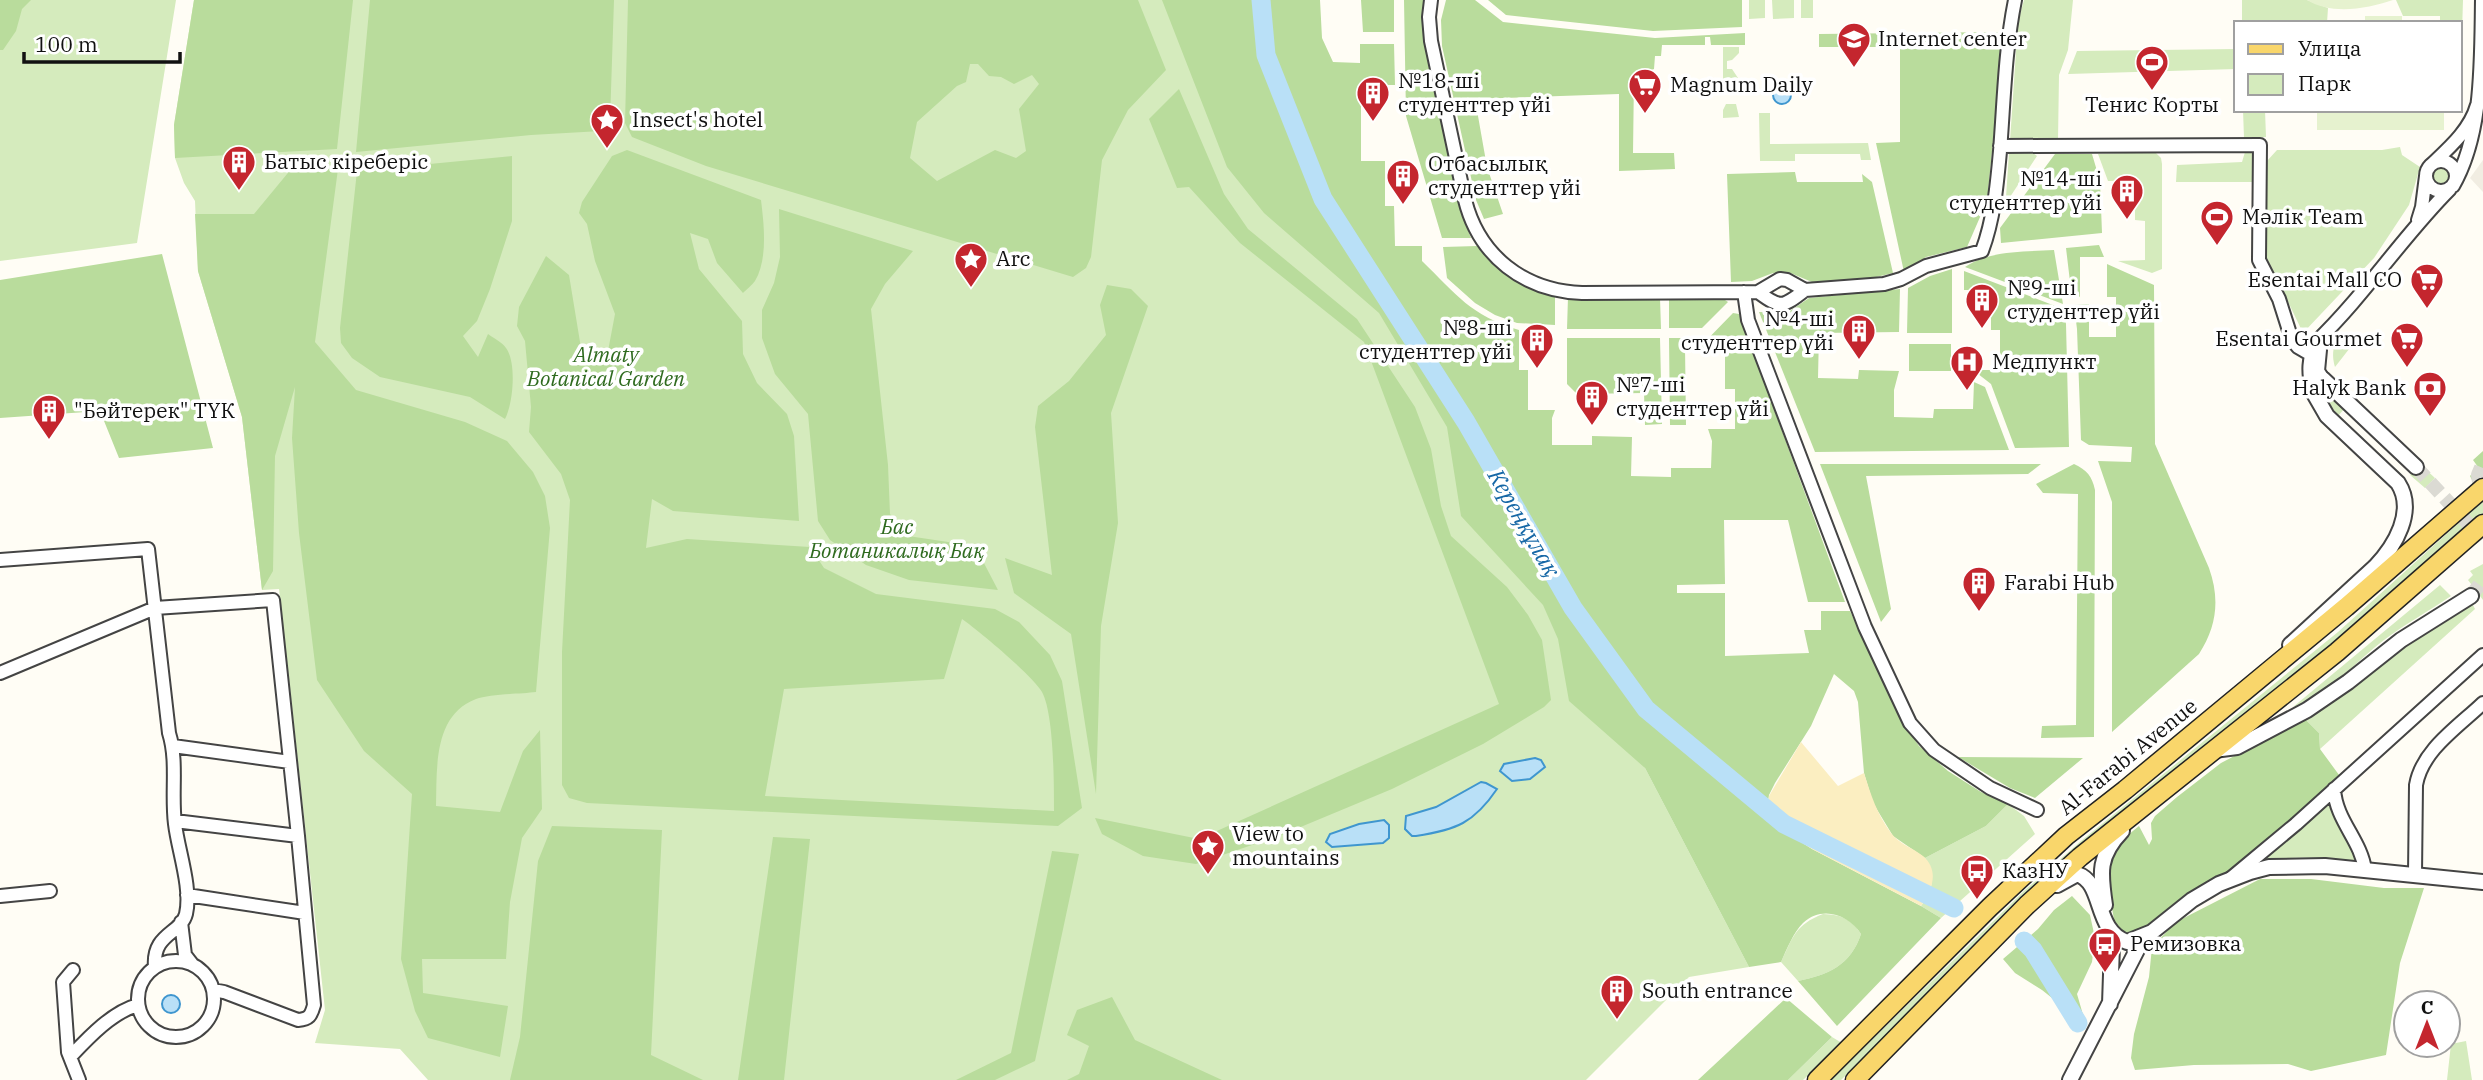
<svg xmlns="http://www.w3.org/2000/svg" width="2483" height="1080" viewBox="0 0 2483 1080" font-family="'IBM Plex Serif',serif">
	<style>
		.green { fill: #d5ebbd }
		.forest { fill: #b9dc9c; fill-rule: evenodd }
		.sand { fill: #fbeec1 }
		.pitch { fill: #e6f2cf }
		.plaza { fill: #f1ede2 }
		.water { fill: #b9e0f7; stroke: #3f96cf; stroke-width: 2 }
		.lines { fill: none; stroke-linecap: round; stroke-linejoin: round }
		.river { stroke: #b9e0f7; stroke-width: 19 }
		.tertiary-tunnel { stroke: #dbdad3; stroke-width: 14; stroke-dasharray: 14 7; stroke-linecap: butt }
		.primary-tunnel { stroke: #dbdad3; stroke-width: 18; stroke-dasharray: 18 9; stroke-linecap: butt }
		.minor-casing { stroke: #444; stroke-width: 16 }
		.tertiary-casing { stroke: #444; stroke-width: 18 }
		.primary-casing { stroke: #222; stroke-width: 21 }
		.minor { stroke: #fff; stroke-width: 12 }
		.tertiary { stroke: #fff; stroke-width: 14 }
		.primary { stroke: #f9d66b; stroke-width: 18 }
		.labels { text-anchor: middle; stroke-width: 7; stroke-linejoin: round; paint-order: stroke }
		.poi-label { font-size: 21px; fill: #111; stroke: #fff; text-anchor: start }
		.park-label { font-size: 21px; font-style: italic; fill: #2f6b1f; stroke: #fff }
		.street-label { font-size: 21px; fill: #111; stroke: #fff }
		.water-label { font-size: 23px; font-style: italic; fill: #1768a6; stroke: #fff }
	</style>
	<rect width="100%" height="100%" fill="#fffdf5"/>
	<path class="green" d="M 0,0 L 176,0 L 137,243 L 0,261 Z
		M 194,0 L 1300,0 L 1316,117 L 1645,768 L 1749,967 L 1689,977 L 1586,1080 L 428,1080 L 400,1049 L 315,1043 L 325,1010 L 279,589 L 262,590 L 242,417 L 198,271 L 195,201 L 184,183 L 175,158 L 174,125 Z
		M 1749,0 L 1765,0 L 1765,18 L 1749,19 Z
		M 1772,0 L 1794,0 L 1794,18 L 1773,19 Z
		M 1801,0 L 1813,0 L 1813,18 L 1801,18 Z
		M 2024,0 L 2073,0 L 2068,50 L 2059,75 L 2058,140 L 2010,141 L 2018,22 Z
		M 2242,0 L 2307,0 L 2328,8 L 2327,23 L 2242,23 Z
		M 2396,0 L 2463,0 L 2460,98 L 2460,23 L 2440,23 L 2440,16 L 2403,16 Z
		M 1723,47 L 1739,47 L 1739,53 L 1732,60 L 1727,61 L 1727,69 L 1732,69 L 1738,78 L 1738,84 L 1733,88 L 1723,88 Z
		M 2236,49 L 2236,69 L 2068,74 L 2077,51 Z
		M 1726,104 L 1736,104 L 1739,117 L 1723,118 L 1723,110 Z
		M 2243,110 L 2265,110 L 2266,137 L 2244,138 Z
		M 1770,113 L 1770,144 L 1868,143 L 1871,160 L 1861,160 L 1860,154 L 1795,154 L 1795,161 L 1760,161 L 1759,113 Z
		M 2400,147 L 2402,155 L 2420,167 L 2409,205 L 2374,258 L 2303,333 L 2267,258 L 2267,161 L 2277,150 L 2382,150 Z
		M 2249,151 L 2255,156 L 2255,182 L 2176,182 L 2177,165 L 2242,162 L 2245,152 Z
		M 2155,152 L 2161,158 L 2162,164 L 2162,269 L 2152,273 L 2118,261 L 2145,260 L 2145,221 L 2135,220 L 2135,181 L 2108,181 L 2098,154 Z
		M 2009,153 L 2033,153 L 2037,156 L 2010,197 L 2006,197 Z
		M2429 176a11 11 0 1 1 22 0a11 11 0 1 1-22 0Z
		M 2343,334 L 2353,344 L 2335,367 C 2331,354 2333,342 2343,334 Z
		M 2323,387 L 2345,408 L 2338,416 L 2326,399 Z
		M 2420,464 L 2435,478 L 2425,488 L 2410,475 Z
		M 2483,501 L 2483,514 L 2344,639 L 2029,894 L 1841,1080 L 1831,1080 L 2025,890 L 2081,841 L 2338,632 Z
		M 2483,564 L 2483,600 L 2468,580 L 2473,575 L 2470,571 Z
		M 2440,585 L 2451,596 C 2429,611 2405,624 2384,640 C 2357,660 2325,699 2293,707 Z
		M 2472,603 L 2475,609 L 2320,749 L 2319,733 L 2305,719 L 2392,653 Z
		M 2328,801 L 2337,824 L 2355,850 L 2358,861 C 2322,857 2288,856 2252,862 Z
		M 2008,804 L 2024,816 L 2035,834 L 1941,918 L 1921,906 C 1935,887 1934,878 1925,858 L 1986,826 Z
		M 1823,914 C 1841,915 1851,918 1861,934 C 1851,965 1828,975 1798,981 L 1781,962 C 1793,937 1795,925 1823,914 Z
		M 1832,1037 L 1842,1043 L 1803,1080 L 1788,1080 Z
		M 2466,1041 L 2472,1080 L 2447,1080 L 2451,1044 Z"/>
	<path class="forest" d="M 0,0 L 31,0 L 22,9 L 16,31 L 3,50 L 0,50 Z
		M 194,0 L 353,0 L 337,149 L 175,158 L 174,125 Z
		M 370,0 L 614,0 L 610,121 L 601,131 L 531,135 L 356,152 Z
		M 628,0 L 1138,0 L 1166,70 L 1128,110 L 1102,160 L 1091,257 L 1086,268 L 1073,277 L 706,166 L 632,137 L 625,123 ZM 970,64 L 978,64 L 989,76 L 1001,77 L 1014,84 L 1032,75 L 1039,84 L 1019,109 L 1026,151 L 1016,158 L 995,150 L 937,181 L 910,158 L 917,122 L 957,86 L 966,82 Z
		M 1162,0 L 1320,0 L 1322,38 L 1333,62 L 1360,63 L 1360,44 L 1394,44 L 1395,85 L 1361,85 L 1361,161 L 1385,161 L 1385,206 L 1394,206 L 1395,246 L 1422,246 L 1422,261 C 1457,295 1470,315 1519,330 L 1519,370 L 1528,370 L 1528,410 L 1555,410 L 1552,418 L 1552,445 L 1592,445 L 1592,436 L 1632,437 L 1631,476 L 1671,477 L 1671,468 L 1711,468 L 1712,441 L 1708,429 L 1735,429 L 1735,389 L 1725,389 L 1725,349 L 1698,349 L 1733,313 L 1739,314 L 1845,602 L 1808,602 L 1788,520 L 1724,520 L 1725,584 L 1677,585 L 1677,593 L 1725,593 L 1725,656 L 1809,653 L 1804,630 L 1821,630 L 1821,611 L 1850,611 L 1903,722 L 1919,746 L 1948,771 L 1981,792 L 2008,804 L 1986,826 L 1925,858 L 1893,836 L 1873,803 L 1864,773 L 1858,702 L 1854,691 L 1834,674 L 1811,726 L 1775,783 L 1769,795 L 1767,808 L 1775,825 L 1812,849 L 1921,906 L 1941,918 L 1837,1026 L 1798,981 C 1828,975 1851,965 1861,934 C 1849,915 1822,905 1803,923 C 1793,933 1787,949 1781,962 L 1749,967 L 1645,768 L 1569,701 L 1558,639 L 1543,605 L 1461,516 L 1447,427 L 1379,313 L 1264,213 L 1227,167 Z
		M 1361,0 L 1394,0 L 1394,32 L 1363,32 Z
		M 1404,0 L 1426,0 L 1423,32 L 1428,56 L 1465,223 L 1471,238 L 1442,238 L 1406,116 Z
		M 1446,0 L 1475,0 L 1503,22 L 1655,38 L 1745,33 L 1745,45 L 1711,45 L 1710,37 L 1705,37 L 1705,45 L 1662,45 L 1661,56 L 1655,56 L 1654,69 L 1634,76 L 1633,153 L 1674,153 L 1675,169 L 1619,171 L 1619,94 L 1475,99 L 1487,167 L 1503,214 L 1484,219 L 1476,200 L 1442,46 L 1441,20 Z
		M 1488,0 L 1742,0 L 1742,27 L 1653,31 L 1506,15 Z
		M 1997,32 L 2004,34 L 1987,201 L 1967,247 L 1926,257 L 1904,272 L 1876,143 L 1900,142 L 1900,47 L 1819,47 L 1819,34 Z
		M 1179,89 L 1224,194 L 1248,229 L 1357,319 L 1415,407 L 1431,449 L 1441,506 L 1451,536 L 1507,587 L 1528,615 L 1542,640 L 1551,700 L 1544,707 L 1483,744 L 1392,789 L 1279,836 L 1196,864 L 1143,856 L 1102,834 L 1095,818 L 1199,839 L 1499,704 L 1364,342 L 1240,243 L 1189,187 L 1177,188 L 1149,119 Z
		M 627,150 L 761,200 C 764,225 768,259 755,281 C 752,285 746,290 743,293 L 717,263 L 708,239 L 690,233 L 699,269 L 742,321 L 743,354 L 757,383 L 787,414 L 794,436 L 799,521 L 673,511 L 652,499 L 646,548 L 687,539 L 810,547 L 824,568 L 876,594 L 995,609 L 1019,622 L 1050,655 L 1062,681 L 1082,808 L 1058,826 L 587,803 L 569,798 L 562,785 L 562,652 L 570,500 L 561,474 L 529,432 L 531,407 L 525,341 L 517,326 L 519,307 L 546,256 L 569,275 L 581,348 L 608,351 L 615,314 L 595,261 L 587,224 L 579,213 L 582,202 L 612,156 ZM 962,619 C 978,630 1033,676 1042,692 C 1054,714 1054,784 1054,811 L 765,796 L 784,689 L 944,679 Z
		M 2055,154 L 2092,154 L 2100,181 L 2102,233 L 2001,243 L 2000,228 Z
		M 512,156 L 512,221 L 490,289 L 477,321 L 463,336 L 478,357 L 488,334 C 493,338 502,342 506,348 C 517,363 513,404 505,419 L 470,397 L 380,377 L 352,358 L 341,343 L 340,328 L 357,171 Z
		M 292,168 L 338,169 L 315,342 L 356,390 L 465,422 L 507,441 L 533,472 L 545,496 L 550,528 L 536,692 C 520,694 489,694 476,699 C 433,715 437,769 436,806 L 500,812 L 523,751 L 540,730 L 542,809 L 522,838 L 510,902 L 506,959 L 422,959 L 423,993 L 508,1006 L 500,1057 L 428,1038 L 415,1011 L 401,959 L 412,794 L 364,751 L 317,680 L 299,533 L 292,438 L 295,387 L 275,456 L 273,571 L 262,590 L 242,417 L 198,271 L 195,214 L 254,214 Z
		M 1795,172 L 1797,182 L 1863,182 L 1862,174 L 1872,182 L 1893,273 L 1868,279 L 1812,282 L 1788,272 L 1773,273 L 1752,281 L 1731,282 L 1727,174 Z
		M 779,209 L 913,251 L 885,284 L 871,309 L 888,465 L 890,514 L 908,536 L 975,546 L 998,590 L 909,580 L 866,565 L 830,540 L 818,521 L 808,414 L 775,374 L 762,338 L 762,310 L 774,283 L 780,257 Z
		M 2099,245 L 2104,257 L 2080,257 L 2080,297 L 2071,290 L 2066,248 Z
		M 1477,246 C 1499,271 1523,286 1555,296 L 1555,325 L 1517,323 L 1495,315 L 1475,303 L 1447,278 L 1443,247 Z
		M 2054,250 L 2063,304 L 1965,267 C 1991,250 2023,252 2054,250 Z
		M 162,254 L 213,448 L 119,458 L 100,411 L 0,418 L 0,280 Z
		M 2107,264 L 2154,285 L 2155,444 L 2209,568 C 2220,599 2217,626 2199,654 L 2112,732 L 2112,502 L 2098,461 L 2131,462 L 2132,447 L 2089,445 L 2081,440 L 2077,329 L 2074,305 L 2089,304 L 2089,337 L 2116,337 L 2116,297 L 2107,297 Z
		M 1952,269 L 1952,333 L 1907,333 L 1908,288 L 1930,276 Z
		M 1964,271 L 2063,309 L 2066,324 L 2069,447 L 2015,448 L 1991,384 L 1973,370 L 2000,370 L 2000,330 L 1991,330 L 1991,290 L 1964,290 Z
		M 1107,285 L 1131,289 L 1148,306 L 1111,413 L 1118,523 L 1101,626 L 1096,794 L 1071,634 L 1014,593 L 1005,558 L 1052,575 L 1035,427 L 1038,406 L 1069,381 L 1106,335 L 1100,305 Z
		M 1900,289 L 1899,332 L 1819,333 L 1818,378 L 1858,379 L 1859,370 L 1899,371 L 1894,390 L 1894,417 L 1933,418 L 1934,409 L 1973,409 L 1974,382 L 1985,387 L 2009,450 L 1815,452 L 1759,312 L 1787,313 L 1809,298 Z
		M 1568,297 L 1660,298 L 1661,329 L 1567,329 Z
		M 1669,298 L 1722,298 L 1728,302 L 1702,328 L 1669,328 Z
		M 1567,338 L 1660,338 L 1662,424 L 1645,425 L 1644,393 L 1577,394 L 1567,384 Z
		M 1669,338 L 1694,338 L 1685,346 L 1686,425 L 1670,425 Z
		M 1909,344 L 1951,344 L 1951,371 L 1909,371 Z
		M 2483,451 L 2483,475 L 2472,480 L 2470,476 L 2478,467 L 2473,460 Z
		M 1820,464 L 2041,464 L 2028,474 L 1866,476 L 1891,609 L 1881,622 Z
		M 2074,464 C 2087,470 2092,476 2095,490 L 2094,737 L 2041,738 L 2042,726 L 2076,725 L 2078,494 L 2043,493 L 2036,484 Z
		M 2305,719 L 2319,733 L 2320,749 L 2342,779 L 2334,789 L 2159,927 L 2126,937 L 2115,926 L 2107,877 L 2107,856 L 2122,840 L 2139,826 L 2149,845 L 2152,839 L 2151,823 L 2155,816 L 2177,797 L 2221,763 Z
		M 1958,757 L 2083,758 L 2035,798 L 2010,788 Z
		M 552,826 L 662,830 L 651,1055 L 703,1080 L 510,1080 L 520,1037 L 538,861 Z
		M 773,837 L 810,839 L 784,1080 L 738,1080 Z
		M 1052,851 L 1079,854 L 1035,1061 L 995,1080 L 956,1080 L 1011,1053 Z
		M 2260,879 L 2311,879 L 2384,888 L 2424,888 L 2400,963 L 2386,1055 L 2311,1071 L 2288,1064 L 2194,1065 L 2135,1070 L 2131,1058 L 2134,1034 L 2149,977 L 2152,947 L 2176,922 Z
		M 2072,896 L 2090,915 L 2095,938 L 2092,962 L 2077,994 L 2086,1025 L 2042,990 L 2015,973 L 2003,959 L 2038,929 L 2054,910 Z
		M 1112,997 L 1135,1040 L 1222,1080 L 1067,1080 L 1079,1074 L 1089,1046 L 1067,1035 L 1077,1010 Z
		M 1786,998 L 1832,1037 L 1788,1080 L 1698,1080 Z"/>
	<path class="sand" d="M 1801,742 L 1838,786 L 1864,773 C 1871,795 1877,814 1891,833 C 1899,844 1913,848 1923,856 C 1940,871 1932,890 1921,906 L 1812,849 L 1775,825 L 1769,817 L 1769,796 Z"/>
	<path class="pitch" d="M 2307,0 L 2393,0 C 2367,9 2331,15 2307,0 Z
		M 2365,16 L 2402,16 L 2402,23 L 2365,23 Z
		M 2317,110 L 2444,110 L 2444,130 L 2317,130 Z"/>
	<path class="plaza" d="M 2483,160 L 2483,192 L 2470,178 Z"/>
	<path class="water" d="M1773 95a9 9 0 1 1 18 0a9 9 0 1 1-18 0Z
		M 1535,758 L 1541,760 L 1545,767 L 1530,779 L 1512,781 L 1500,771 L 1504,764 Z
		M 1481,782 L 1486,783 L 1497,789 C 1474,823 1456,830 1416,836 L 1412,836 L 1405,829 L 1406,816 L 1436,807 Z
		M 1384,820 L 1389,825 L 1389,838 L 1383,843 L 1332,847 L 1326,842 L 1330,834 L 1359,824 Z
		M162 1004a9 9 0 1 1 18 0a9 9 0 1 1-18 0Z"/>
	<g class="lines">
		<path class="river" d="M 1261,0 L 1266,55 L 1323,199 L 1466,422 L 1573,608 L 1646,709 L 1784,824 L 1954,908
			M 2024,941 L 2033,950 L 2078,1023"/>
		<path class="tertiary-tunnel" d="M 2416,467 L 2464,519 L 2483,543
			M 2471,596 L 2483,580"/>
		<path class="primary-tunnel" d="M 2483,468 L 2480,475 L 2483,494"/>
		<defs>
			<path id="minor" d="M 1431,0 L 1429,17 L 1431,41 L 1465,200 C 1479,256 1524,291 1582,293 L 1758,292 L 1780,279 L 1787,280 L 1805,290 L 1884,284 L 1901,279 L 1926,266 L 1982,251 C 1994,219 1997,184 2000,151 C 2004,100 2005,50 2015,0
				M 2000,146 L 2260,145 L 2259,260 L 2279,299 L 2292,340 L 2298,347 L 2310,354
				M2426 176a15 15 0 1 1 30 0a15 15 0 1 1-30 0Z
				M 2431,165 C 2449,148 2470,130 2477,105
				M 2453,186 C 2483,134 2481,61 2482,0
				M 2418,220 L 2422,207 L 2426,176
				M 1744,292 L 1748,320 L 1865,627 L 1910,723 L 1934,750 L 1990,788 L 2037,810
				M 1758,292 C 1781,309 1783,307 1805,290
				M 2320,350 L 2318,371 L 2323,379
				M 2312,390 C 2308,372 2308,359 2316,342 C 2365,295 2402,237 2450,189
				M 0,560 L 148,549 L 169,733 C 178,762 171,793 175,824 C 178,850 192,888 186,914 C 181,934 152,933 155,967
				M 0,673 L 155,608 L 273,600 L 298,836 L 314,1005 C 311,1016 309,1019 298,1020 L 224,992 L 213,990
				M 173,746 L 290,762
				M 2334,789 C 2336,821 2361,840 2365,870
				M 175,821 L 298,836
				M 2415,874 L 2416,785 C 2422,750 2458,727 2483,703
				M 2231,878 L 2296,824 L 2483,655
				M 187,895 L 305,913
				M 0,896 L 50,891
				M 181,922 L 185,955 L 192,964
				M138 999a38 38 0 1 1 76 0a38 38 0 1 1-76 0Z
				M 73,970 L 63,982 L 68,1052 L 79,1080
				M 70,1057 C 88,1038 112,1012 138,1005"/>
			<path id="tertiary" d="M 2290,645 L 2375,567 C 2395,546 2416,511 2398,483 L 2327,416 L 2312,390 L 2323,379 L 2416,467
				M 2214,750 L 2237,747 L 2307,710 L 2348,682 L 2401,640 L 2471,596
				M 2057,885 L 2077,874 C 2105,883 2093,930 2127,942 L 2152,932 L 2192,900 L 2219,884 L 2250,872 L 2269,867 L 2325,866 L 2483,882
				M 2105,905 C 2100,872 2098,856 2122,831
				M 2109,929 L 2112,945 L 2110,1004
				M 2070,1080 L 2138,948 L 2148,936"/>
			<path id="primary" d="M 1817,1080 L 1990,907 L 2066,836 L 2125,790 L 2346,607 L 2483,488
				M 1855,1080 L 2027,905 L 2080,857 L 2337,652 L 2483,524"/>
		</defs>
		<use href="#minor" class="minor-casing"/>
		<use href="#tertiary" class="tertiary-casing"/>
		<use href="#primary" class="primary-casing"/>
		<use href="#minor" class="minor"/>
		<use href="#tertiary" class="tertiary"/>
		<use href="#primary" class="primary"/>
	</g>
	<defs>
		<symbol id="university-pin" viewBox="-11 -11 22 30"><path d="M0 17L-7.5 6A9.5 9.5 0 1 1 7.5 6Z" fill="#c4262e" stroke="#fff"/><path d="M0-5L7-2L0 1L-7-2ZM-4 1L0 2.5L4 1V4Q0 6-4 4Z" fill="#fff"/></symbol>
		<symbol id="stadium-pin" viewBox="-11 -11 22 30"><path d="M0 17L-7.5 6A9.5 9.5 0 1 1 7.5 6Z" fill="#c4262e" stroke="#fff"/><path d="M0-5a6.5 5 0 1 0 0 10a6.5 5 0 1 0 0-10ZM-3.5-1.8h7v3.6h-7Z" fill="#fff"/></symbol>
		<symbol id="supermarket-pin" viewBox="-11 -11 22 30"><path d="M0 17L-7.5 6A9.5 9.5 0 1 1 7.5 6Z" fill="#c4262e" stroke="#fff"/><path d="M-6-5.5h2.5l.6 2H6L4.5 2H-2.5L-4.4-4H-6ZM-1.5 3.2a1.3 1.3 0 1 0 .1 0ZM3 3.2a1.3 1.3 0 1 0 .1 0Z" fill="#fff"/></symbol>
		<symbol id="building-pin" viewBox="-11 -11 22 30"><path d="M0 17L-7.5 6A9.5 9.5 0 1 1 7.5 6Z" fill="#c4262e" stroke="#fff"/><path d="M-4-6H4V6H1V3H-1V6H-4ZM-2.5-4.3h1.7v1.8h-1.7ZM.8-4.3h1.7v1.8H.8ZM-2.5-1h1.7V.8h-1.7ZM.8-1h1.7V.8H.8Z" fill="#fff"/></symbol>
		<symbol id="sight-pin" viewBox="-11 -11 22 30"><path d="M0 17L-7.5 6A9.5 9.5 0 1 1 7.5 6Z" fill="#c4262e" stroke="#fff"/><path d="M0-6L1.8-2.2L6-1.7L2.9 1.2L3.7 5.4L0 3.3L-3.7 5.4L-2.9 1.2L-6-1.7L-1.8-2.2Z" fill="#fff"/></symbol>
		<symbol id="hospital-pin" viewBox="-11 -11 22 30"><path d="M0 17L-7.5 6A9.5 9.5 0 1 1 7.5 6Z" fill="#c4262e" stroke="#fff"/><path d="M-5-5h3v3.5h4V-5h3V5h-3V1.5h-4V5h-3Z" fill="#fff"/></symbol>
		<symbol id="bank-pin" viewBox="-11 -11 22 30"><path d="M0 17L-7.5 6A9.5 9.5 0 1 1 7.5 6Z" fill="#c4262e" stroke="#fff"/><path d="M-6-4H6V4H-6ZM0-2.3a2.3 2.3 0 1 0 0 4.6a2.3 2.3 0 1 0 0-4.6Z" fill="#fff"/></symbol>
		<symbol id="bus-pin" viewBox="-11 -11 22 30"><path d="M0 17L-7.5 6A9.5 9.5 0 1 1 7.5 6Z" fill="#c4262e" stroke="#fff"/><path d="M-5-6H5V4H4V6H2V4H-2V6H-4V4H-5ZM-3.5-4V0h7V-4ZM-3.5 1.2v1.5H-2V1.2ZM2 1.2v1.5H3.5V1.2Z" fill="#fff"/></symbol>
	</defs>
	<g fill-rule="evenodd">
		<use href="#university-pin" x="1835" y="20" width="38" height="52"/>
		<use href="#stadium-pin" x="2133" y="43" width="38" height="52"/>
		<use href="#supermarket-pin" x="1626" y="66" width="38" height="52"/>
		<use href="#building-pin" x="1354" y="74" width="38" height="52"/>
		<use href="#sight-pin" x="588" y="101" width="38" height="52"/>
		<use href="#building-pin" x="220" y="143" width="38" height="52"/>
		<use href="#building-pin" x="1384" y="157" width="38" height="52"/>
		<use href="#building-pin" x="2108" y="172" width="38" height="52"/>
		<use href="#stadium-pin" x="2198" y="198" width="38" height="52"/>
		<use href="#sight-pin" x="952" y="240" width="38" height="52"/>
		<use href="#supermarket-pin" x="2408" y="261" width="38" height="52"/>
		<use href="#building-pin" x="1963" y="281" width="38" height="52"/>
		<use href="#building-pin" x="1840" y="312" width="38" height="52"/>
		<use href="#supermarket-pin" x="2388" y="320" width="38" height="52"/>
		<use href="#building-pin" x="1518" y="321" width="38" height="52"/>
		<use href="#hospital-pin" x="1948" y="343" width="38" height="52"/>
		<use href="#bank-pin" x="2411" y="369" width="38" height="52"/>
		<use href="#building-pin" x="1573" y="378" width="38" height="52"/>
		<use href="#building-pin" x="30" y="392" width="38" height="52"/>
		<use href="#building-pin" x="1960" y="564" width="38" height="52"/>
		<use href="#sight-pin" x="1189" y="827" width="38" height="52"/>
		<use href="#bus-pin" x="1958" y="852" width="38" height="52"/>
		<use href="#bus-pin" x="2086" y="925" width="38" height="52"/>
		<use href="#building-pin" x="1598" y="972" width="38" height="52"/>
	</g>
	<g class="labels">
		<g class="poi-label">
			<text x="1878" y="46">Internet center</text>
			<text x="1398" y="88">№18-ші<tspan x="1398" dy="24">студенттер үйі</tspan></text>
			<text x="1670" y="92">Magnum Daily</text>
			<text x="2152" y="112" text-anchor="middle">Тенис Корты</text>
			<text x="632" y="127">Insect's hotel</text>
			<text x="264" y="169">Батыс кіреберіс</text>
			<text x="1428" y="171">Отбасылық<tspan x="1428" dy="24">студенттер үйі</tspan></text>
			<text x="2102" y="186" text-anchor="end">№14-ші<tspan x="2102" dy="24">студенттер үйі</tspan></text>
			<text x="2242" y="224">Мәлік Team</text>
			<text x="996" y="266">Arc</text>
			<text x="2402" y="287" text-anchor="end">Esentai Mall СО</text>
			<text x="2007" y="295">№9-ші<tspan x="2007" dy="24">студенттер үйі</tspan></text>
			<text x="1834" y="326" text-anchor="end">№4-ші<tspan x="1834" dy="24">студенттер үйі</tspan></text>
			<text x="1512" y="335" text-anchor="end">№8-ші<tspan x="1512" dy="24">студенттер үйі</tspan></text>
			<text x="2382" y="346" text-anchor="end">Esentai Gourmet</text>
			<text x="1992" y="369">Медпункт</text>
			<text x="1616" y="392">№7-ші<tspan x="1616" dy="24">студенттер үйі</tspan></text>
			<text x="2406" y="395" text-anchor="end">Halyk Bank</text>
			<text x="74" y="418">"Бәйтерек" ТҮК</text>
			<text x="2004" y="590">Farabi Hub</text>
			<text x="1232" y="841">View to<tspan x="1232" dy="24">mountains</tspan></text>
			<text x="2002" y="878">КазНУ</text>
			<text x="2130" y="951">Ремизовка</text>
			<text x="1642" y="998">South entrance</text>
		</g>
		<g class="park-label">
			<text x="606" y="362">Almaty<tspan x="606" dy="24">Botanical Garden</tspan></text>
			<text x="897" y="534">Бас<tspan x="897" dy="24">Ботаникалық Бақ</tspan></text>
		</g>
		<g class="street-label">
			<text transform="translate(2128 757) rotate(-39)" y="7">Al-Farabi Avenue</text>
		</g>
		<g class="water-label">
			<text transform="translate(1524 523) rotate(60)" y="8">Кереңқұлақ</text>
		</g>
	</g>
	<rect x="2234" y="21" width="228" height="91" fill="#ffffff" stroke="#a0a0a0" stroke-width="2"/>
	<rect x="2248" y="44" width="35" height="10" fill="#f9d66b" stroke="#a0a0a0" stroke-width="2"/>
	<text x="2298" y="56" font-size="21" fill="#111111">Улица</text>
	<rect x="2248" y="74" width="35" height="21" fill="#d5ebbd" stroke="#a0a0a0" stroke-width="2"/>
	<text x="2298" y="91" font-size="21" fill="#111111">Парк</text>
	<g transform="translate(2427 1024)"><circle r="33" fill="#ffffff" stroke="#a0a0a0" stroke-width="2"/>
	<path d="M0-5L12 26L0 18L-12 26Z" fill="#c4262e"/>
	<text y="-10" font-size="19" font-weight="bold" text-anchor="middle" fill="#111111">С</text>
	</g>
	<path d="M24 52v10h156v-10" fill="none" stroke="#111111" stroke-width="3.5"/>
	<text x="35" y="52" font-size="21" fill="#111111" stroke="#ffffff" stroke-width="5" paint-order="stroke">100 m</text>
</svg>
